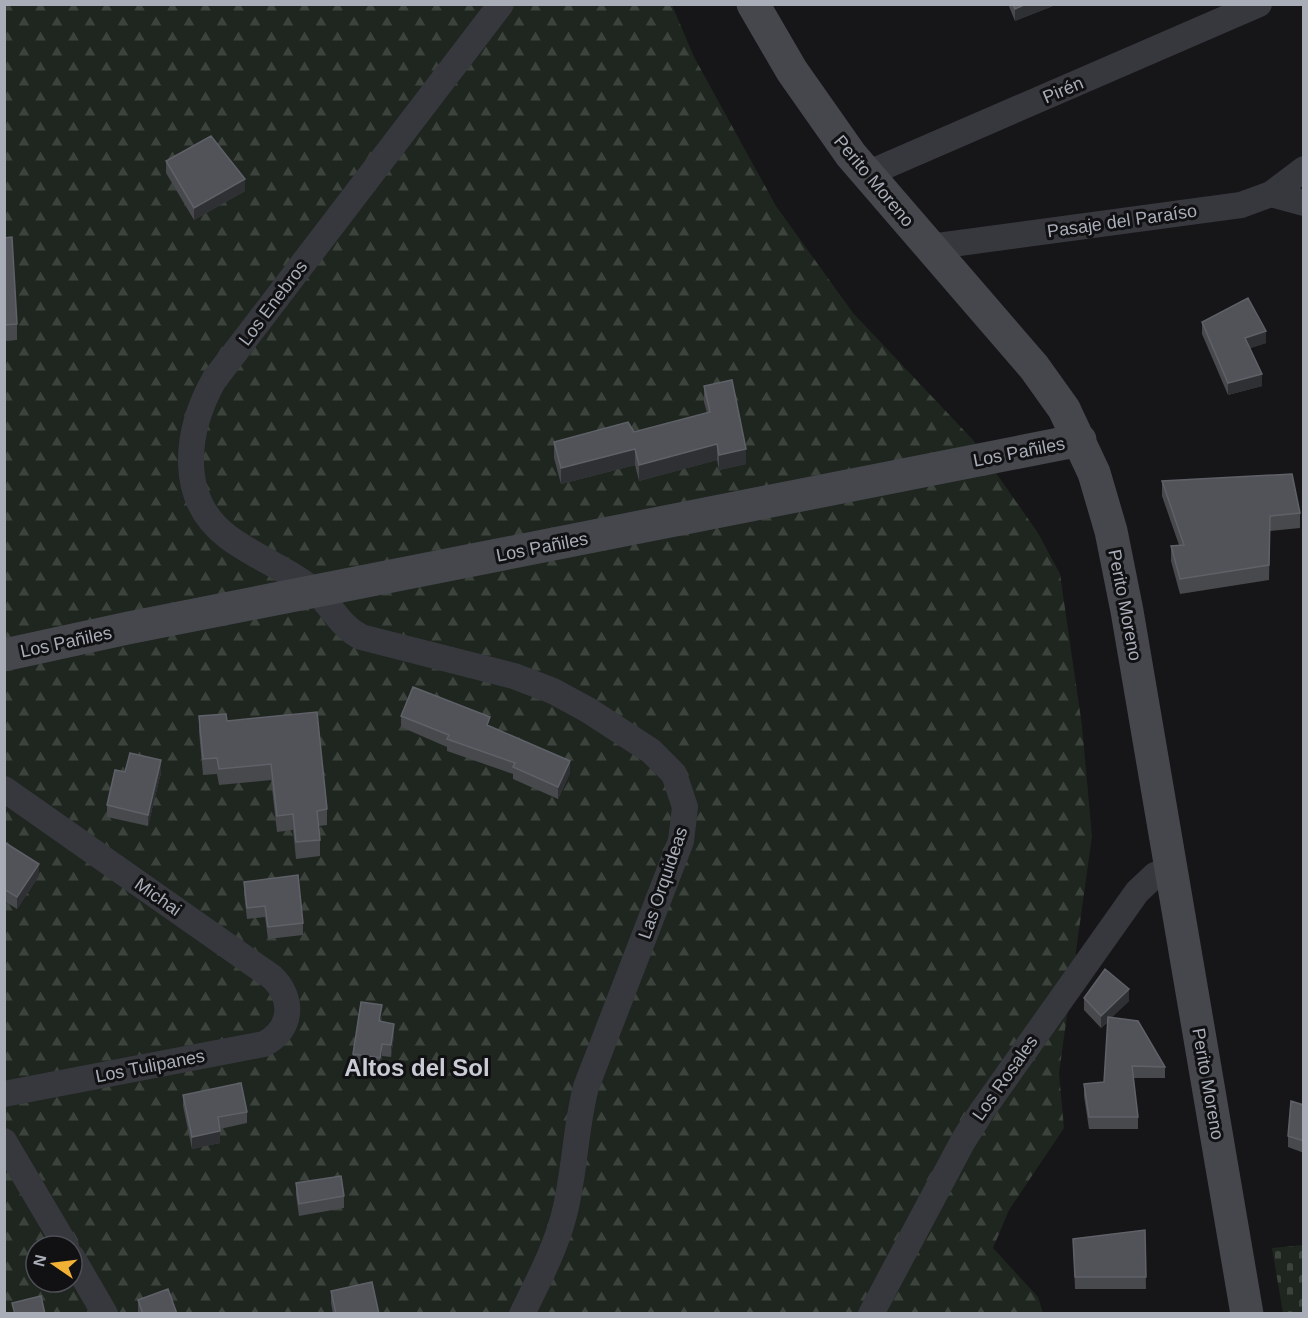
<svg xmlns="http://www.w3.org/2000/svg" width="1308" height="1318" viewBox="0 0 1308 1318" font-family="Arial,sans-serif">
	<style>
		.forest { fill: url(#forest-firs); fill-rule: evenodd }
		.cemetery { fill: url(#cemetery-stones) }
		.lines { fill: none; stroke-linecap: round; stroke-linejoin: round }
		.street { stroke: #37383d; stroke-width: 26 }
		.secondary { stroke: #45474d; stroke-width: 33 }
		.wall { fill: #47494d }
		.shaded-wall { fill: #2f3033 }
		.building { fill: #525359; stroke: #5f6168; stroke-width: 1.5 }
		.labels { text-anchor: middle; stroke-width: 6; stroke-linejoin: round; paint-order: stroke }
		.street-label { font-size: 18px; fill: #a8adb8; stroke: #111113 }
		.district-label { font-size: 24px; font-weight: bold; fill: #c9ccd4; stroke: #111113 }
	</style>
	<defs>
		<pattern id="forest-firs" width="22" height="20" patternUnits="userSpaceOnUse" patternTransform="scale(1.5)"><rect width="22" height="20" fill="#1e261f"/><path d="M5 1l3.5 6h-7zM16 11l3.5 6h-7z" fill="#3c433d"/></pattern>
		<pattern id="cemetery-stones" width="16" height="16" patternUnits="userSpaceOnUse" patternTransform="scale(1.5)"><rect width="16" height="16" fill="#1e261f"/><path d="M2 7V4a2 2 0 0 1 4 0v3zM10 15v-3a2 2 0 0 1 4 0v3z" fill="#3c433d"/></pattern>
	</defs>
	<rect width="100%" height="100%" fill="#161618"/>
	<path class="forest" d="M 5,5 L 672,5 L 694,57 L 776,206 L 853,313 L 973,440 L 1038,533 L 1060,574 L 1082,726 L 1092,836 L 1059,1073 L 1064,1128 L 1009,1210 L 993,1248 L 1038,1297 L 1043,1313 L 5,1314 ZM 36,1246 L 72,1246 L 72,1282 L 36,1282 Z"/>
	<path class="cemetery" d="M 1303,1245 L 1303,1313 L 1283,1313 L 1272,1248 Z"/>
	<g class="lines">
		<path class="street" d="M 501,4 L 214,380 C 186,430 176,498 228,537 C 254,557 292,571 317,593 C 333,608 341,627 361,637 L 514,676 L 553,691 L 588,710 L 651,751 L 674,774 L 685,807 L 681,841 L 586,1087 C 575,1129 575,1173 564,1215 C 555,1250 538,1281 522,1314
			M 867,174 L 1259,4
			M 1271,194 L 1304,203
			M 930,247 L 1241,205 L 1271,194 L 1304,169
			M 4,789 L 272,977 C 294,998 293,1029 264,1044 L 4,1094
			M 4,1141 L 66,1246
			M 72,1257 L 105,1314
			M 871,1314 L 963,1141 L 982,1111 L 1137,892 L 1155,875 L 1171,869"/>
		<path class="secondary" d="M 753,4 L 792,71 L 851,155 L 1034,367 L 1064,409 L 1094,473 L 1111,531 L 1127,611 L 1247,1314
			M 4,655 L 128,628 L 1080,440"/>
	</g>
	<path class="wall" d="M 1008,4 L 1058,4 L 1015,21 Z
		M 166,161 L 245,191 L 194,220 L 166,173 Z
		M 4,238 L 17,324 L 17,340 L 4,341 Z
		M 1202,322 L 1266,343 L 1250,348 L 1262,386 L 1228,395 L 1202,334 Z
		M 704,386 L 746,464 L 719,470 L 717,460 L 639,481 L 635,465 L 561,484 L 554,458 L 554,442 L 634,432 L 707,413 L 704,402 Z
		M 1162,481 L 1300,513 L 1300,528 L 1270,531 L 1269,580 L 1180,594 L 1171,561 L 1171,546 L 1179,545 L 1162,496 Z
		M 199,716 L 227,721 L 327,809 L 327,825 L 319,826 L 320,840 L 320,856 L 296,859 L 293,830 L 277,832 L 271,780 L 219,785 L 217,774 L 203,775 L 199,732 Z
		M 401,716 L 490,726 L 570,773 L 558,799 L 513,779 L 513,774 L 447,751 L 447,747 L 401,727 Z
		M 125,772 L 161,772 L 148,826 L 107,817 L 107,805 Z
		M 4,842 L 39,876 L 17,909 L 4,901 Z
		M 244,882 L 303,923 L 303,935 L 268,939 L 265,917 L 247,919 L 244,894 Z
		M 1084,998 L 1129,1001 L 1112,1017 L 1165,1067 L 1165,1078 L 1133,1078 L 1138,1117 L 1138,1129 L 1089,1129 L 1084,1096 L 1084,1084 L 1104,1082 L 1108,1022 L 1101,1028 L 1084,1010 Z
		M 382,1017 L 381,1022 L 394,1035 L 391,1057 L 382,1056 L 380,1070 L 353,1066 L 353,1054 Z
		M 183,1095 L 247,1112 L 247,1123 L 220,1129 L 220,1143 L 192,1149 L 183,1106 Z
		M 1304,1105 L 1304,1153 L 1288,1147 L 1288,1136 Z
		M 296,1183 L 344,1196 L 344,1208 L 299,1216 L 296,1195 Z
		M 1145,1230 L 1146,1289 L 1075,1289 L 1073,1239 Z
		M 331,1291 L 379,1314 L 333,1314 L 331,1303 Z
		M 138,1300 L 177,1314 L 138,1314 Z"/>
	<path class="shaded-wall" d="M 1026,4 L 1058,4 L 1015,21 L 1015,9 Z
		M 245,179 L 245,191 L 194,220 L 194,208 Z
		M 1266,331 L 1266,343 L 1245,350 L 1245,338 Z
		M 1262,374 L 1262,386 L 1228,395 L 1228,383 Z
		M 717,444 L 717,460 L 639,481 L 639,465 Z
		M 635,449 L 635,465 L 561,484 L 561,468 Z
		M 746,449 L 746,464 L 719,470 L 719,455 Z
		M 161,760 L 161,772 L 148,826 L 148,815 Z
		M 570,761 L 570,773 L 558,799 L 558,787 Z
		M 39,864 L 39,876 L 17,909 L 17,897 Z
		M 1129,989 L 1129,1001 L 1101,1028 L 1101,1016 Z
		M 394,1024 L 394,1035 L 391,1057 L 391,1045 Z
		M 382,1044 L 382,1056 L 380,1070 L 380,1058 Z
		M 220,1131 L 220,1143 L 192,1149 L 192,1137 Z"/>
	<path class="building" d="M 1013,4 L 1026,4 L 1015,9 Z
		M 211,136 L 245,179 L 194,208 L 166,161 Z
		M 12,237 L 17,324 L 4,325 L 4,238 Z
		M 1248,298 L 1266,331 L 1245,338 L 1262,374 L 1228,383 L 1202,322 Z
		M 732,380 L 746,449 L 719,455 L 717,444 L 639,465 L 635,449 L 561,468 L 554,442 L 628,422 L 634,432 L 710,412 L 704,386 Z
		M 1292,474 L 1300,513 L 1270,516 L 1269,565 L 1180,579 L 1171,546 L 1184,545 L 1162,481 Z
		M 413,687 L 490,717 L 487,725 L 570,761 L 558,787 L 513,767 L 515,763 L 447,739 L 449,735 L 401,716 Z
		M 317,712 L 327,809 L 317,811 L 320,840 L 296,842 L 293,814 L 277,816 L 271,764 L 219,769 L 217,758 L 203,759 L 199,716 L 226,714 L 227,721 Z
		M 130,753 L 161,760 L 148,815 L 107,805 L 115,770 L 125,772 Z
		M 4,842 L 39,864 L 17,897 L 4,889 Z
		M 298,875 L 303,923 L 268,927 L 265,906 L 247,908 L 244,882 Z
		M 1105,969 L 1129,989 L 1101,1016 L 1084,998 Z
		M 361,1002 L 382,1005 L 379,1021 L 394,1024 L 391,1045 L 382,1044 L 380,1058 L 353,1054 Z
		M 1108,1017 L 1138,1021 L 1165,1067 L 1132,1066 L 1138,1117 L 1089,1117 L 1084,1084 L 1104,1082 Z
		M 241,1083 L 247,1112 L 218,1117 L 220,1131 L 192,1137 L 183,1095 Z
		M 1291,1101 L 1304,1105 L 1304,1141 L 1288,1136 Z
		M 341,1176 L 344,1196 L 299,1204 L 296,1183 Z
		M 1145,1230 L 1146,1277 L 1075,1277 L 1073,1239 Z
		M 372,1282 L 379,1314 L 336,1314 L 331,1291 Z
		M 168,1289 L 177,1314 L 143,1314 L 138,1300 Z
		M 41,1296 L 45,1314 L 15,1314 L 12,1303 Z"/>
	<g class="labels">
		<g class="street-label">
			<text transform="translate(1063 90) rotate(-23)" y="6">Pirén</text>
			<text transform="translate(874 181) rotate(50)" y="6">Perito Moreno</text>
			<text transform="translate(1122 221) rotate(-8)" y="6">Pasaje del Paraíso</text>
			<text transform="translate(273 303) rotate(-53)" y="6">Los Enebros</text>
			<text transform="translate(1019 452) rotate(-11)" y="6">Los Pañiles</text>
			<text transform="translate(542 547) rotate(-11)" y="6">Los Pañiles</text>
			<text transform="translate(1125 605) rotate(79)" y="6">Perito Moreno</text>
			<text transform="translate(66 642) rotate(-12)" y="6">Los Pañiles</text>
			<text transform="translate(663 883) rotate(-71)" y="6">Las Orquideas</text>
			<text transform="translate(158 897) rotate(35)" y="6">Michai</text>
			<text transform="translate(150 1066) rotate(-11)" y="6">Los Tulipanes</text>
			<text transform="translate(1005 1078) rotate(-55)" y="6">Los Rosales</text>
			<text transform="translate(1208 1084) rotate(80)" y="6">Perito Moreno</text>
		</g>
		<g class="district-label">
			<text x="417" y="1076">Altos del Sol</text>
		</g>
	</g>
	<rect width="1308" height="1318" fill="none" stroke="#a8adb8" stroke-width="12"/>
	<g transform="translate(54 1264) rotate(284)"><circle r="28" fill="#111113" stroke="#4d4f55" stroke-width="1.5"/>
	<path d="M0-4.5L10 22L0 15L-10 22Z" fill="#f2b134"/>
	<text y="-9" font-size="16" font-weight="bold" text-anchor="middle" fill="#a8adb8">N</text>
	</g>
</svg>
